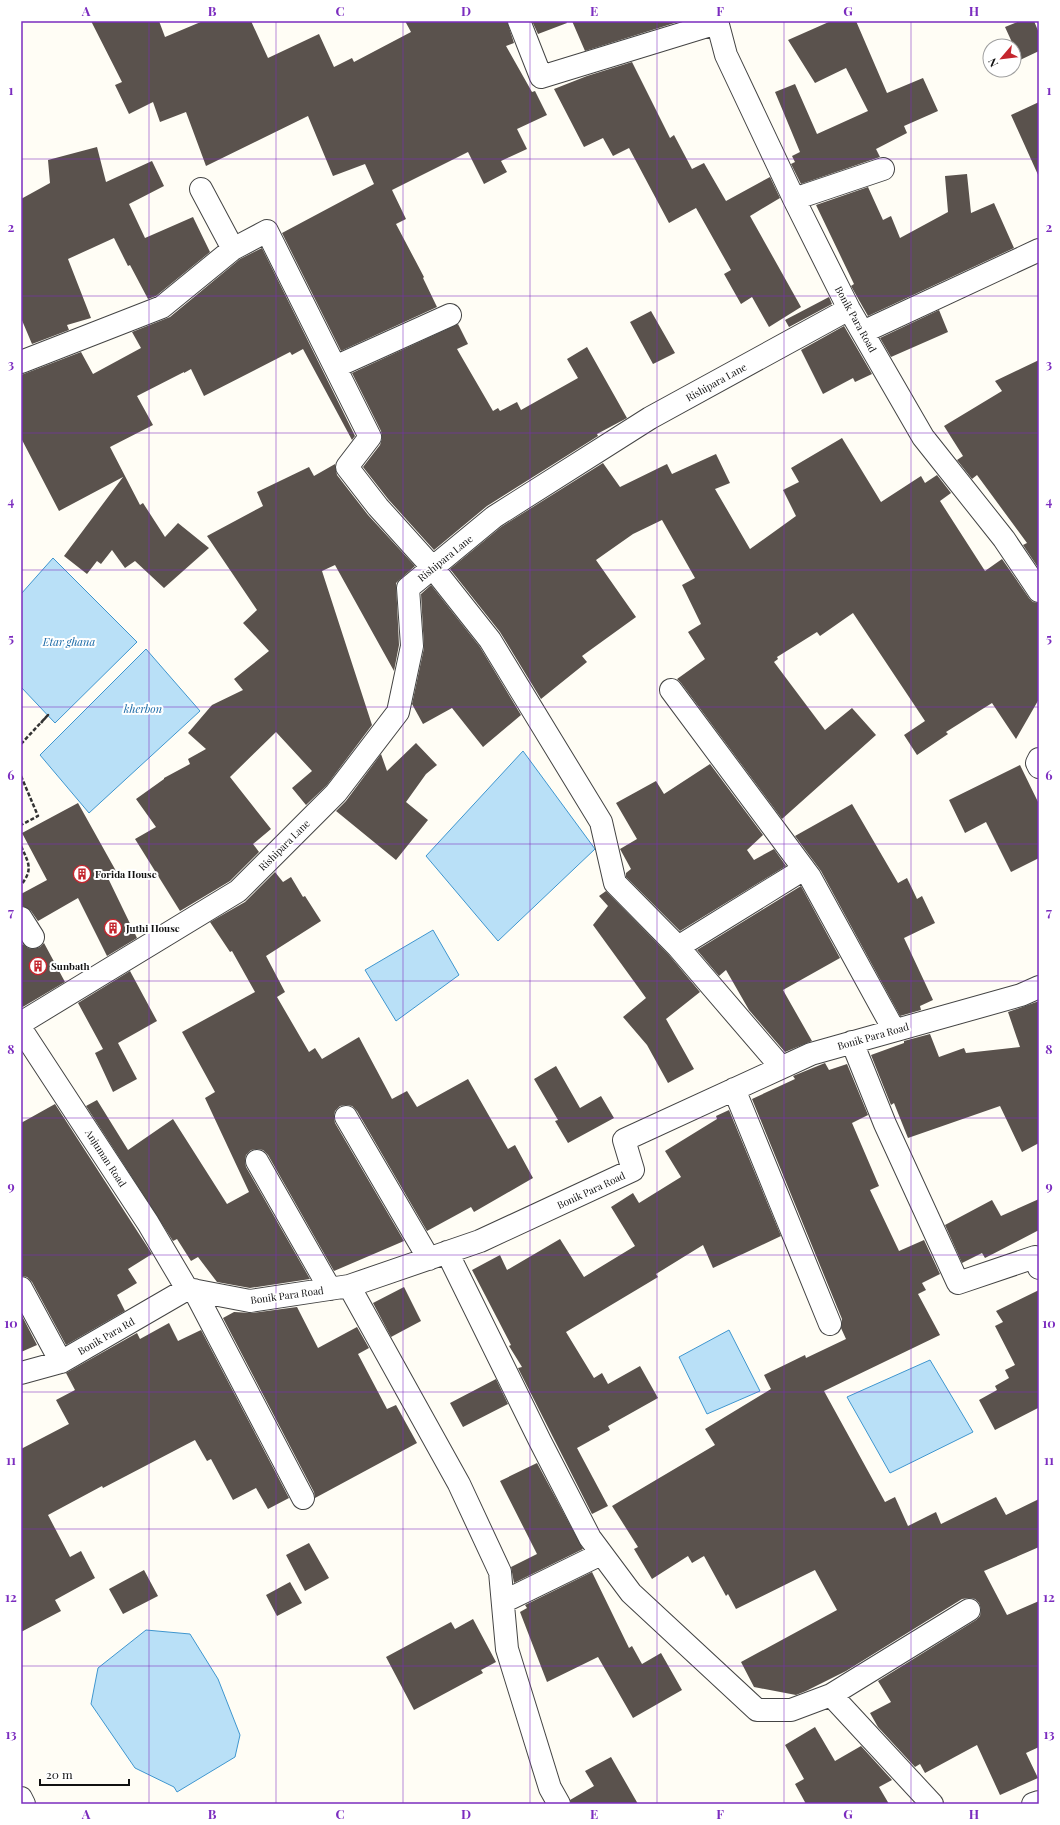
<svg xmlns="http://www.w3.org/2000/svg" width="1060" height="1825" viewBox="0 0 1060 1825" font-family="'Playfair Display',serif">
	<style>
		.water { fill: #b9e0f7; stroke: #3f96cf }
		.building { fill: #5a524d }
		.lines { fill: none; stroke-linecap: round; stroke-linejoin: round }
		.minor-casing { stroke: #444; stroke-width: 24 }
		.path { stroke: #333; stroke-width: 2.5; stroke-dasharray: 4 2; stroke-linecap: butt }
		.minor { stroke: #fff; stroke-width: 22 }
		.grid { fill: none; stroke: #7b2cbf; stroke-width: 1; stroke-opacity: 0.55 }
		.labels { text-anchor: middle; stroke-width: 4; stroke-linejoin: round; paint-order: stroke }
		.street-label { font-size: 10px; fill: #111; stroke: #fff }
		.poi-label { font-size: 10px; font-weight: bold; fill: #111; stroke: #fff; text-anchor: start }
		.water-label { font-size: 11px; font-style: italic; fill: #1768a6; stroke: #fff }
		.neatline { fill: none; stroke: #7b2cbf; stroke-width: 1.5 }
		.grid-label { font-size: 13px; text-anchor: middle; font-weight: bold; fill: #7b2cbf }
	</style>
	<rect width="100%" height="100%" fill="#fffdf5"/>
	<path class="water" d="M 53,558 L 137,642 L 55,723 L 21,687 L 21,594 Z
		M 146,649 L 200,711 L 89,813 L 40,755 Z
		M 523,751 L 595,849 L 498,941 L 426,856 Z
		M 433,930 L 459,975 L 396,1021 L 365,970 Z
		M 729,1330 L 760,1391 L 707,1414 L 679,1357 Z
		M 930,1360 L 973,1432 L 890,1473 L 847,1397 Z
		M 146,1630 L 190,1634 L 218,1679 L 240,1735 L 235,1757 L 177,1792 L 174,1787 L 135,1768 L 91,1704 L 98,1668 Z"/>
	<path class="building" d="M 91,21 L 159,21 L 165,37 L 203,21 L 251,21 L 268,58 L 319,34 L 334,67 L 352,58 L 354,62 L 411,32 L 405,21 L 507,21 L 514,43 L 506,46 L 532,92 L 535,91 L 547,115 L 517,129 L 527,149 L 501,161 L 507,172 L 484,184 L 468,152 L 392,190 L 406,219 L 396,224 L 424,277 L 423,278 L 437,307 L 341,351 L 282,233 L 374,184 L 365,164 L 333,176 L 308,116 L 206,166 L 186,112 L 160,122 L 153,102 L 129,114 L 115,85 L 122,82 Z
		M 532,21 L 566,21 L 567,23 L 538,34 Z
		M 572,21 L 681,21 L 585,51 Z
		M 831,21 L 856,21 L 887,93 L 923,78 L 938,111 L 904,126 L 907,133 L 876,149 L 880,157 L 801,184 L 791,164 L 795,162 L 792,156 L 800,152 L 775,92 L 795,84 L 817,134 L 868,111 L 846,68 L 815,83 L 788,40 Z
		M 1020,21 L 1034,21 L 1039,33 L 1039,51 L 1020,60 L 1005,27 Z
		M 632,62 L 670,138 L 674,135 L 692,169 L 704,163 L 726,201 L 770,177 L 780,198 L 750,216 L 801,307 L 769,327 L 752,297 L 741,304 L 724,274 L 731,270 L 696,208 L 669,223 L 629,148 L 613,156 L 603,138 L 584,147 L 554,89 L 587,76 Z
		M 1039,102 L 1039,177 L 1011,115 Z
		M 97,147 L 106,182 L 152,161 L 164,186 L 129,204 L 145,238 L 193,217 L 210,252 L 156,296 L 148,299 L 130,265 L 128,266 L 114,238 L 68,259 L 91,318 L 67,325 L 69,330 L 32,344 L 21,318 L 21,199 L 50,183 L 48,160 Z
		M 967,174 L 971,213 L 994,203 L 1014,248 L 868,316 L 851,286 L 854,284 L 816,205 L 868,187 L 883,220 L 891,216 L 900,238 L 948,212 L 945,176 Z
		M 262,248 L 355,436 L 352,440 L 303,349 L 292,355 L 290,352 L 204,396 L 191,369 L 184,373 L 184,372 L 137,396 L 153,425 L 110,447 L 140,505 L 143,503 L 165,537 L 178,523 L 209,548 L 164,588 L 135,561 L 125,568 L 112,550 L 101,564 L 97,561 L 87,574 L 64,556 L 123,477 L 59,511 L 21,438 L 21,375 L 81,352 L 93,374 L 141,348 L 132,332 L 170,317 L 240,259 Z
		M 829,297 L 832,304 L 789,327 L 785,320 Z
		M 939,310 L 948,332 L 891,357 L 880,338 Z
		M 651,311 L 675,353 L 653,364 L 630,322 Z
		M 458,324 L 468,344 L 457,349 L 493,411 L 498,408 L 500,411 L 517,402 L 521,410 L 578,378 L 567,359 L 587,347 L 627,418 L 597,434 L 598,436 L 487,506 L 434,550 L 388,499 L 363,467 L 380,445 L 382,438 L 381,431 L 352,373 Z
		M 844,326 L 872,374 L 855,382 L 853,378 L 823,394 L 801,350 Z
		M 1039,360 L 1039,569 L 1023,545 L 1027,543 L 977,475 L 972,479 L 957,460 L 963,456 L 944,426 L 1002,391 L 995,381 Z
		M 842,438 L 881,502 L 921,476 L 925,483 L 937,475 L 951,493 L 940,501 L 985,571 L 1002,559 L 1029,598 L 1033,602 L 1039,603 L 1039,699 L 1016,739 L 992,703 L 946,732 L 948,734 L 917,755 L 904,735 L 925,721 L 853,613 L 820,636 L 817,632 L 777,657 L 778,659 L 774,662 L 825,730 L 852,708 L 876,735 L 782,819 L 681,683 L 677,679 L 705,659 L 688,632 L 701,624 L 682,585 L 695,578 L 662,520 L 633,534 L 596,560 L 636,617 L 582,656 L 587,662 L 541,699 L 500,632 L 450,569 L 501,527 L 603,463 L 620,487 L 667,464 L 672,474 L 716,454 L 730,483 L 715,489 L 750,549 L 796,516 L 783,490 L 799,482 L 791,468 Z
		M 335,464 L 337,475 L 368,515 L 415,566 L 396,583 L 399,645 L 394,671 L 335,565 L 322,571 L 372,725 L 327,785 L 306,805 L 292,788 L 312,771 L 276,732 L 230,777 L 271,829 L 253,844 L 259,852 L 230,881 L 180,911 L 135,839 L 156,827 L 136,799 L 164,779 L 164,778 L 190,764 L 188,759 L 206,749 L 188,733 L 212,705 L 243,690 L 234,679 L 269,651 L 243,623 L 257,610 L 207,536 L 263,506 L 257,492 L 309,467 L 314,476 Z
		M 431,585 L 480,647 L 521,715 L 483,747 L 452,708 L 423,724 L 412,704 L 424,648 L 421,594 Z
		M 416,743 L 437,765 L 426,774 L 406,802 L 428,820 L 396,860 L 336,811 L 346,801 L 381,754 L 387,771 Z
		M 710,764 L 763,835 L 747,850 L 754,860 L 774,849 L 786,866 L 680,931 L 626,877 L 626,873 L 631,869 L 620,849 L 637,839 L 616,803 L 656,781 L 664,794 Z
		M 1020,765 L 1039,804 L 1039,858 L 1011,872 L 986,822 L 965,833 L 949,800 Z
		M 78,803 L 116,871 L 107,876 L 137,938 L 107,956 L 78,898 L 38,921 L 31,911 L 21,905 L 21,894 L 47,880 L 22,833 Z
		M 852,804 L 898,883 L 907,878 L 917,899 L 922,896 L 935,923 L 904,938 L 933,1000 L 920,1006 L 921,1010 L 900,1016 L 821,871 L 795,836 Z
		M 275,872 L 283,882 L 291,877 L 303,897 L 305,896 L 321,921 L 266,956 L 285,992 L 277,997 L 309,1052 L 315,1048 L 322,1059 L 359,1037 L 392,1099 L 407,1091 L 417,1107 L 468,1079 L 508,1149 L 515,1145 L 533,1178 L 474,1212 L 471,1207 L 427,1231 L 357,1111 L 352,1106 L 346,1105 L 340,1106 L 335,1111 L 334,1117 L 335,1123 L 404,1241 L 334,1271 L 268,1155 L 263,1150 L 257,1149 L 251,1150 L 246,1155 L 245,1161 L 246,1167 L 310,1279 L 250,1288 L 217,1282 L 198,1257 L 191,1261 L 177,1239 L 173,1241 L 86,1106 L 97,1100 L 128,1150 L 173,1119 L 227,1204 L 249,1192 L 205,1098 L 215,1092 L 182,1032 L 255,992 L 232,951 L 230,952 L 210,922 L 245,902 Z
		M 801,886 L 840,958 L 783,990 L 812,1041 L 785,1052 L 749,1010 L 726,970 L 719,976 L 697,950 Z
		M 606,891 L 669,955 L 700,992 L 666,1019 L 694,1069 L 668,1083 L 647,1045 L 623,1017 L 646,998 L 593,925 L 608,906 L 599,896 Z
		M 44,943 L 65,982 L 21,1008 L 21,946 L 23,944 L 28,948 L 34,949 L 40,947 Z
		M 130,971 L 157,1021 L 118,1043 L 137,1079 L 113,1092 L 95,1053 L 103,1049 L 78,1003 Z
		M 1039,1001 L 1039,1143 L 1022,1152 L 1000,1106 L 908,1138 L 894,1103 L 891,1105 L 871,1055 L 904,1043 L 904,1041 L 930,1034 L 939,1057 L 964,1048 L 966,1053 L 1020,1047 L 1008,1012 Z
		M 825,1063 L 829,1070 L 847,1064 L 868,1115 L 852,1123 L 879,1186 L 870,1190 L 899,1251 L 924,1240 L 940,1274 L 922,1283 L 926,1290 L 918,1294 L 940,1335 L 824,1391 L 885,1502 L 895,1497 L 908,1526 L 936,1512 L 941,1524 L 996,1497 L 1006,1515 L 1039,1499 L 1039,1547 L 984,1571 L 1007,1615 L 1039,1601 L 1039,1747 L 1026,1753 L 1038,1778 L 1000,1795 L 977,1745 L 925,1773 L 920,1764 L 915,1767 L 878,1727 L 870,1713 L 891,1702 L 878,1681 L 976,1620 L 980,1616 L 981,1609 L 979,1603 L 975,1599 L 969,1598 L 962,1599 L 846,1671 L 806,1691 L 796,1695 L 754,1687 L 741,1662 L 837,1610 L 815,1570 L 736,1609 L 728,1594 L 726,1596 L 704,1556 L 692,1563 L 688,1556 L 652,1579 L 634,1549 L 638,1547 L 612,1506 L 715,1445 L 705,1429 L 771,1389 L 764,1375 L 805,1355 L 806,1358 L 846,1339 L 841,1328 L 842,1319 L 752,1099 L 795,1079 L 793,1076 Z
		M 556,1066 L 580,1108 L 601,1096 L 614,1118 L 568,1143 L 555,1121 L 558,1120 L 534,1079 Z
		M 55,1104 L 152,1254 L 128,1269 L 137,1283 L 117,1295 L 125,1311 L 66,1345 L 32,1282 L 27,1277 L 21,1276 L 21,1123 Z
		M 729,1110 L 781,1236 L 713,1268 L 703,1245 L 656,1274 L 658,1277 L 566,1332 L 594,1378 L 602,1373 L 608,1384 L 640,1366 L 658,1398 L 608,1426 L 610,1430 L 577,1448 L 608,1506 L 592,1514 L 518,1368 L 522,1367 L 509,1346 L 511,1345 L 472,1270 L 500,1255 L 507,1270 L 560,1239 L 584,1277 L 635,1246 L 611,1207 L 633,1193 L 639,1203 L 681,1177 L 665,1151 L 717,1119 L 716,1116 Z
		M 1039,1199 L 1039,1230 L 985,1258 L 982,1253 L 962,1263 L 945,1225 L 992,1200 L 1001,1216 Z
		M 404,1287 L 421,1321 L 391,1337 L 373,1303 Z
		M 1039,1290 L 1039,1410 L 1038,1408 L 995,1430 L 979,1400 L 997,1390 L 995,1386 L 1009,1378 L 1005,1370 L 1015,1365 L 995,1326 L 1003,1322 L 996,1311 Z
		M 297,1307 L 318,1348 L 357,1327 L 369,1348 L 358,1354 L 387,1409 L 396,1405 L 417,1443 L 315,1498 L 314,1492 L 223,1318 L 234,1312 L 252,1313 Z
		M 21,1314 L 37,1345 L 21,1352 Z
		M 169,1323 L 178,1341 L 201,1330 L 289,1498 L 268,1509 L 256,1488 L 233,1500 L 211,1459 L 207,1461 L 195,1440 L 103,1488 L 102,1486 L 48,1515 L 70,1557 L 81,1551 L 95,1578 L 55,1600 L 61,1611 L 21,1632 L 21,1449 L 69,1424 L 56,1400 L 75,1390 L 66,1373 L 137,1333 L 140,1339 Z
		M 496,1379 L 508,1404 L 463,1427 L 450,1403 Z
		M 537,1463 L 583,1549 L 514,1583 L 511,1567 L 537,1554 L 500,1481 Z
		M 309,1543 L 329,1578 L 305,1591 L 286,1555 Z
		M 144,1570 L 158,1596 L 123,1614 L 109,1589 Z
		M 592,1572 L 629,1648 L 632,1646 L 642,1664 L 661,1653 L 682,1690 L 633,1718 L 598,1657 L 547,1682 L 520,1612 L 527,1608 L 525,1605 Z
		M 290,1582 L 302,1603 L 277,1616 L 266,1595 Z
		M 473,1619 L 496,1662 L 481,1670 L 483,1673 L 414,1710 L 386,1657 L 451,1622 L 455,1629 Z
		M 815,1727 L 835,1761 L 861,1746 L 892,1780 L 879,1787 L 889,1804 L 806,1804 L 795,1784 L 804,1779 L 785,1745 Z
		M 611,1757 L 638,1804 L 571,1804 L 570,1800 L 594,1786 L 585,1771 Z"/>
	<g class="lines">
		<defs>
			<path id="minor" d="M 519,21 L 541,77 L 717,23
				M 717,21 L 726,55 L 794,199 L 849,309 L 923,437 L 1004,539 L 1039,591
				M 794,199 L 883,169
				M 233,249 L 267,231 L 370,437 L 347,467 L 378,507 L 433,568 L 490,640 L 601,822 L 615,883 L 678,947 L 804,869
				M 863,332 L 1039,250
				M 21,362 L 162,307 L 233,249 L 201,189
				M 335,367 L 450,315
				M 671,690 L 810,877 L 894,1030
				M 1039,759 L 1037,763 L 1039,767
				M 21,918 L 33,937
				M 678,947 L 781,1067
				M 21,1023 L 238,891 L 336,793 L 398,712 L 412,646 L 408,588 L 494,517 L 650,418 L 849,309
				M 21,1029 L 148,1223 L 187,1289
				M 852,1042 L 885,1124 L 958,1283 L 1035,1257 L 1039,1268
				M 734,1089 L 830,1324
				M 346,1117 L 429,1259
				M 257,1161 L 330,1289
				M 447,1252 L 540,1441 L 590,1538 L 631,1593 L 757,1710 L 791,1710 L 831,1695 L 932,1804
				M 349,1286 L 459,1484 L 500,1572 L 507,1649 L 550,1788 L 559,1804
				M 21,1288 L 61,1362
				M 187,1289 L 250,1301 L 349,1286 L 480,1241 L 633,1170 L 624,1140 L 811,1054 L 1021,995 L 1039,987
				M 194,1290 L 303,1498
				M 21,1373 L 61,1362 L 187,1289
				M 503,1602 L 601,1554
				M 831,1695 L 969,1610
				M 21,1798 L 24,1804
				M 1033,1804 L 1039,1802"/>
		</defs>
		<use href="#minor" class="minor-casing"/>
		<path class="path" d="M 21,744 L 48,715 L 41,723
			M 21,776 L 38,816 L 21,825
			M 21,846 C 28,862 34,869 21,885"/>
		<use href="#minor" class="minor"/>
	</g>
	<path class="grid" d="M 149,21 L 149,1804M 276,21 L 276,1804M 403,21 L 403,1804M 530,21 L 530,1804M 657,21 L 657,1804M 784,21 L 784,1804M 911,21 L 911,1804M 21,159 L 1039,159M 21,296 L 1039,296M 21,433 L 1039,433M 21,570 L 1039,570M 21,707 L 1039,707M 21,844 L 1039,844M 21,981 L 1039,981M 21,1118 L 1039,1118M 21,1255 L 1039,1255M 21,1392 L 1039,1392M 21,1529 L 1039,1529M 21,1666 L 1039,1666"/>
	<defs>
		<symbol id="building-ring" viewBox="-11 -11 22 22"><circle r="9.5" fill="#fff" stroke="#c4262e" stroke-width="1.5"/><path d="M-4-6H4V6H1V3H-1V6H-4ZM-2.5-4.3h1.7v1.8h-1.7ZM.8-4.3h1.7v1.8H.8ZM-2.5-1h1.7V.8h-1.7ZM.8-1h1.7V.8H.8Z" fill="#c4262e"/></symbol>
	</defs>
	<g fill-rule="evenodd">
		<use href="#building-ring" x="72" y="864" width="20" height="20"/>
		<use href="#building-ring" x="103" y="918" width="20" height="20"/>
		<use href="#building-ring" x="28" y="956" width="20" height="20"/>
	</g>
	<g class="labels">
		<g class="street-label">
			<text transform="translate(856 319) rotate(61)" y="4">Bonik Para Road</text>
			<text transform="translate(716 382) rotate(-29)" y="4">Rishipara Lane</text>
			<text transform="translate(445 558) rotate(-39)" y="4">Rishipara Lane</text>
			<text transform="translate(284 845) rotate(-45)" y="4">Rishipara Lane</text>
			<text transform="translate(873 1036) rotate(-16)" y="4">Bonik Para Road</text>
			<text transform="translate(106 1158) rotate(57)" y="4">Anjuman Road</text>
			<text transform="translate(591 1190) rotate(-25)" y="4">Bonik Para Road</text>
			<text transform="translate(287 1295) rotate(-8)" y="4">Bonik Para Road</text>
			<text transform="translate(106 1336) rotate(-30)" y="4">Bonik Para Rd</text>
		</g>
		<g class="poi-label">
			<text x="95" y="878">Forida House</text>
			<text x="126" y="932">Juthi House</text>
			<text x="51" y="970">Sunbath</text>
		</g>
		<g class="water-label">
			<text x="69" y="646">Etar ghana</text>
			<text x="143" y="713">kherbon</text>
		</g>
	</g>
	<rect width="1060" height="1825" fill="none" stroke="#ffffff" stroke-width="44"/>
	<g transform="translate(1002 58) rotate(242)"><circle r="19" fill="#ffffff" stroke="#a0a0a0"/>
	<path d="M0-3L7 15L0 10L-7 15Z" fill="#c4262e"/>
	<text y="-6" font-size="11" font-weight="bold" text-anchor="middle" fill="#111111">N</text>
	</g>
	<path d="M40 1779v6h89v-6" fill="none" stroke="#111111" stroke-width="2"/>
	<text x="46" y="1779" font-size="12" fill="#111111" stroke="#ffffff" stroke-width="3" paint-order="stroke">20 m</text>
	<rect x="22" y="22" width="1016" height="1781" class="neatline"/>
	<g class="grid-label">
		<text x="86" y="16">A</text>
		<text x="212" y="16">B</text>
		<text x="340" y="16">C</text>
		<text x="466" y="16">D</text>
		<text x="594" y="16">E</text>
		<text x="720" y="16">F</text>
		<text x="848" y="16">G</text>
		<text x="974" y="16">H</text>
		<text x="11" y="95">1</text>
		<text x="1049" y="95">1</text>
		<text x="11" y="232">2</text>
		<text x="1049" y="232">2</text>
		<text x="11" y="369">3</text>
		<text x="1049" y="369">3</text>
		<text x="11" y="506">4</text>
		<text x="1049" y="506">4</text>
		<text x="11" y="643">5</text>
		<text x="1049" y="643">5</text>
		<text x="11" y="780">6</text>
		<text x="1049" y="780">6</text>
		<text x="11" y="917">7</text>
		<text x="1049" y="917">7</text>
		<text x="11" y="1054">8</text>
		<text x="1049" y="1054">8</text>
		<text x="11" y="1191">9</text>
		<text x="1049" y="1191">9</text>
		<text x="11" y="1328">10</text>
		<text x="1049" y="1328">10</text>
		<text x="11" y="1465">11</text>
		<text x="1049" y="1465">11</text>
		<text x="11" y="1602">12</text>
		<text x="1049" y="1602">12</text>
		<text x="11" y="1739">13</text>
		<text x="1049" y="1739">13</text>
		<text x="86" y="1819">A</text>
		<text x="212" y="1819">B</text>
		<text x="340" y="1819">C</text>
		<text x="466" y="1819">D</text>
		<text x="594" y="1819">E</text>
		<text x="720" y="1819">F</text>
		<text x="848" y="1819">G</text>
		<text x="974" y="1819">H</text>
	</g>
</svg>
